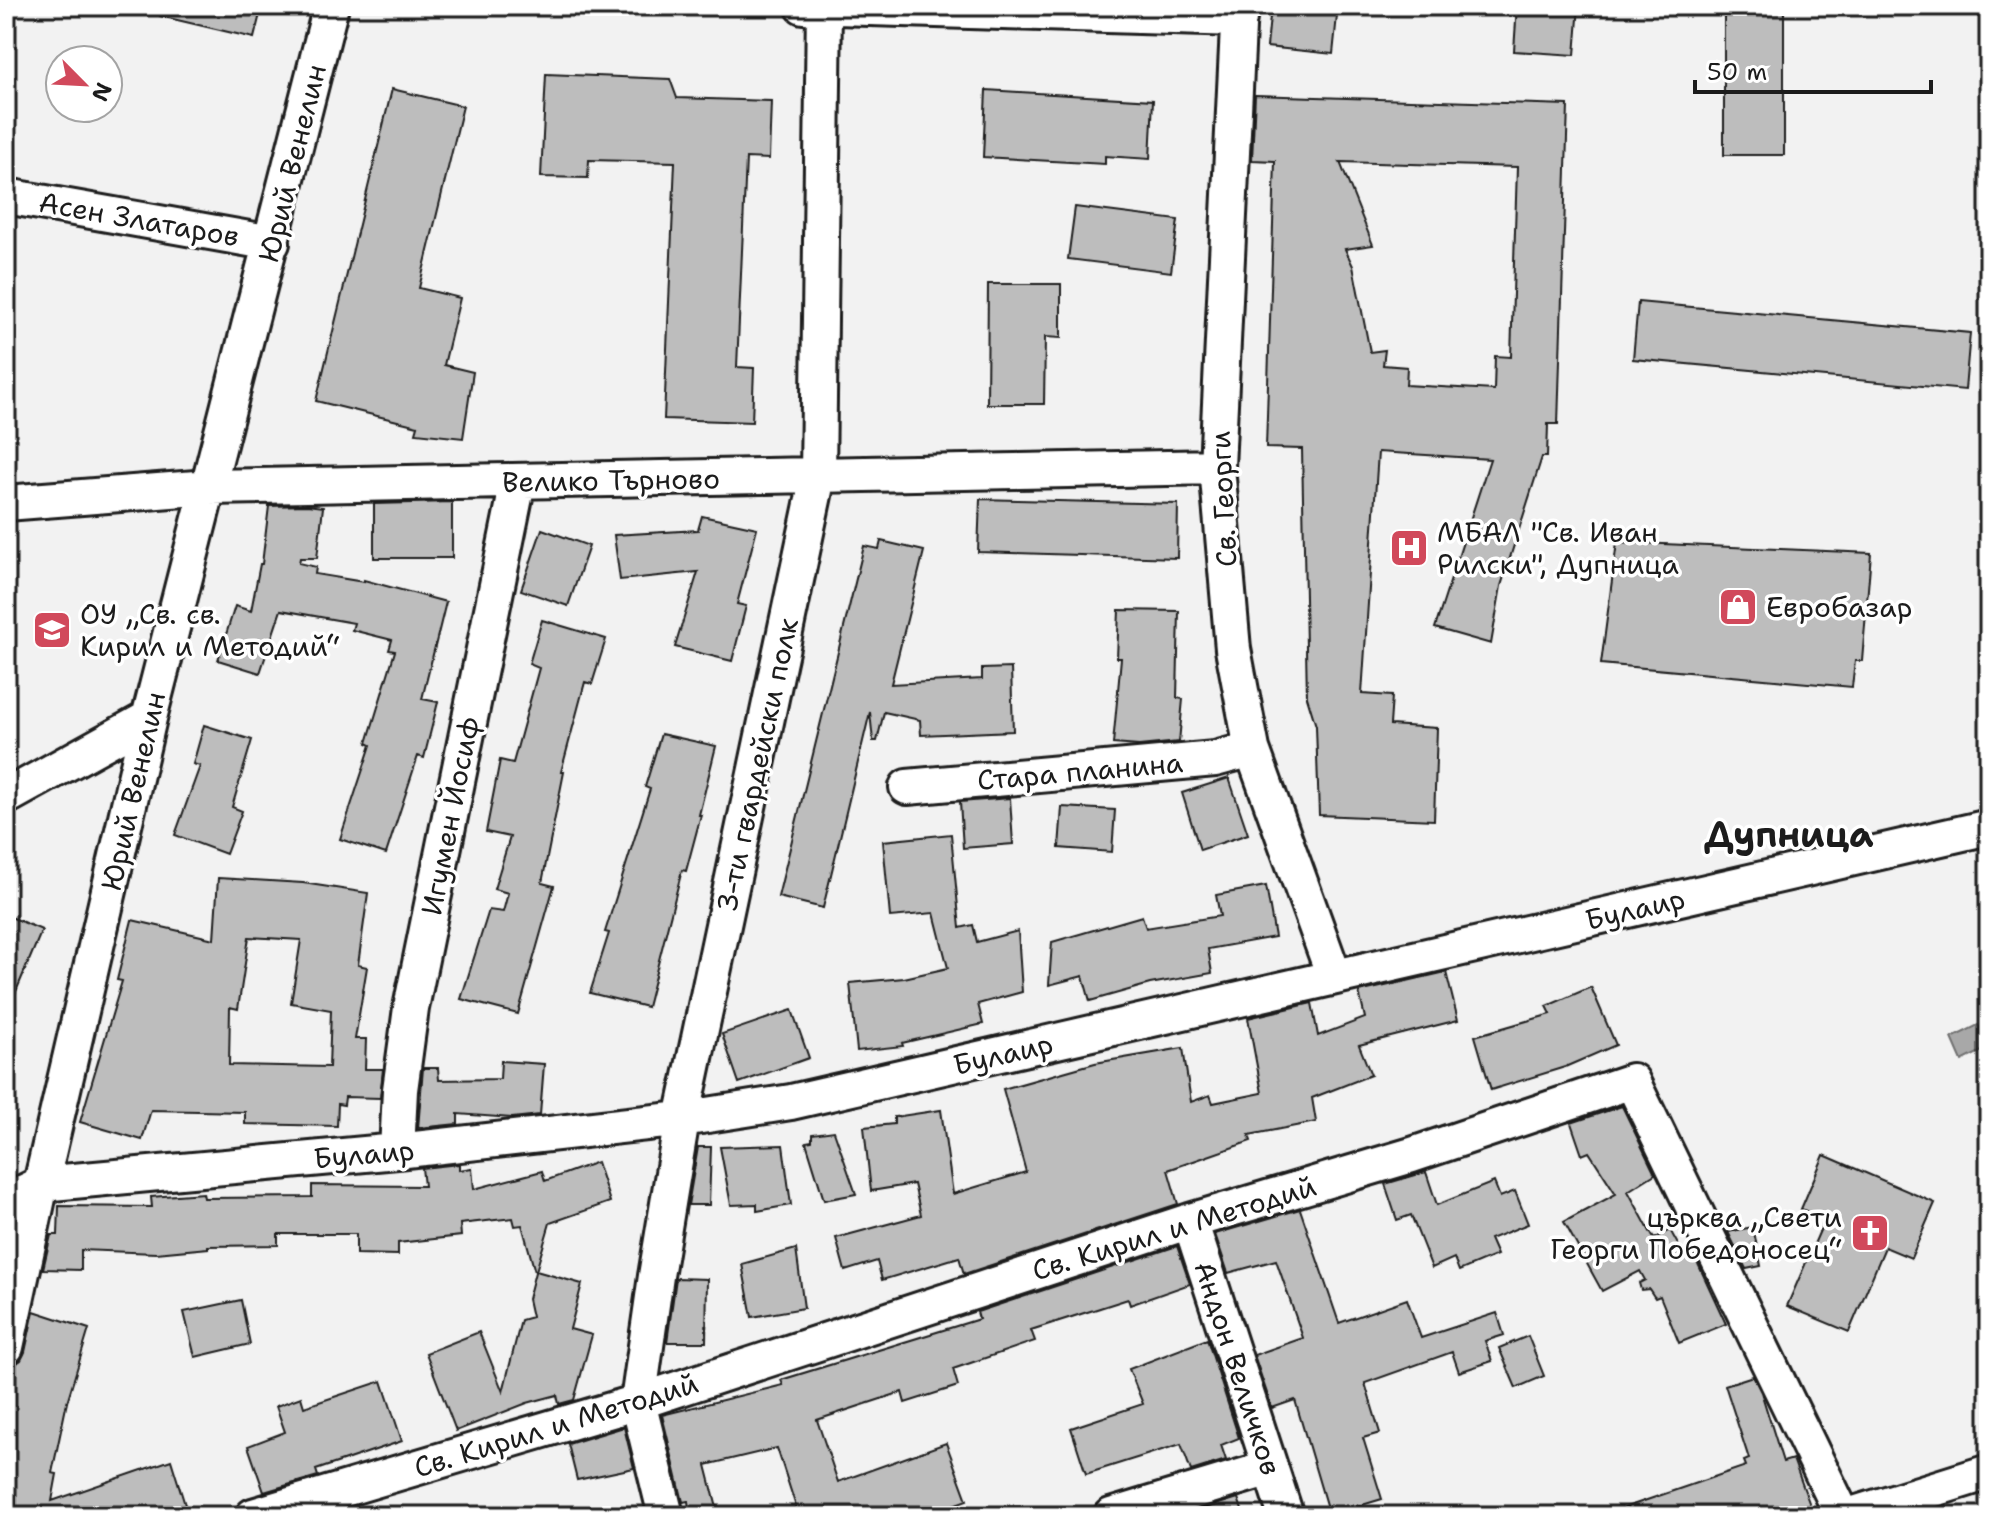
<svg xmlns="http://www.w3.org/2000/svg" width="1995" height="1522" viewBox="0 0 1995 1522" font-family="'Shantell Sans',sans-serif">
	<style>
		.water { fill: #a8a8a8; stroke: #707070; stroke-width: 2 }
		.building { fill: #bdbdbd; stroke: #1c1c1c; stroke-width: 2; fill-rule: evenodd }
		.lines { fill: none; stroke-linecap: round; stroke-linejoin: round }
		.minor-casing { stroke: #1c1c1c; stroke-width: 40 }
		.minor { stroke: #fff; stroke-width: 34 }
		.labels { text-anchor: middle; stroke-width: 7; stroke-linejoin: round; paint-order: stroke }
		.street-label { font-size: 28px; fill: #1c1c1c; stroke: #fff }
		.poi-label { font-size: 28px; fill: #1c1c1c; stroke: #fff; text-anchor: start }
		.district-label { font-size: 36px; font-weight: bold; fill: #1c1c1c; stroke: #fff }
	</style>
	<rect width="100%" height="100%" fill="#f2f2f2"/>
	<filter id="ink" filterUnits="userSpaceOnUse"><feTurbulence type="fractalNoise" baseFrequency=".0125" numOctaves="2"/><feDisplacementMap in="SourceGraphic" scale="16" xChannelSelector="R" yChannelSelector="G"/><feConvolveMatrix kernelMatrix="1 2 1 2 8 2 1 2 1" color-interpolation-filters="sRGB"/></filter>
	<g filter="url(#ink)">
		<path class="water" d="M 1978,1025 L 1988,1048 L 1962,1061 L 1952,1038 Z"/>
		<path class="building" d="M 161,6 L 262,6 L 254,38 L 160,16 Z
			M 1271,6 L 1338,6 L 1333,54 L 1267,47 Z
			M 1517,6 L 1579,6 L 1575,55 L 1514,51 Z
			M 1724,6 L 1784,6 L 1784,155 L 1724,155 Z
			M 546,74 L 670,79 L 677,98 L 771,101 L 769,159 L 746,158 L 737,367 L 754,368 L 752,422 L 664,419 L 675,162 L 589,160 L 588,178 L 541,177 Z
			M 392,89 L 463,106 L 419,288 L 460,298 L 444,365 L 473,372 L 463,438 L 416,433 L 418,426 L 316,401 Z
			M 986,90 L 1153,100 L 1150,159 L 1105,156 L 1105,164 L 983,157 Z
			M 1255,95 L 1568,105 L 1558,424 L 1548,424 L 1547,457 L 1542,457 L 1501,586 L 1491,644 L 1435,628 L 1490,459 L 1378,452 L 1362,694 L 1392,696 L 1390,725 L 1437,728 L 1434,820 L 1319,815 L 1316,726 L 1307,697 L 1302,449 L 1266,448 L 1275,161 L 1252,160 ZM 1340,162 L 1517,167 L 1511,357 L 1495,356 L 1494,390 L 1406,385 L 1407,367 L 1383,365 L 1385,350 L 1370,352 L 1353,266 L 1345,249 L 1373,245 Z
			M 1075,207 L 1178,220 L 1171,272 L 1068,259 Z
			M 988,284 L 1061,284 L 1061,338 L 1045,337 L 1044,404 L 987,404 Z
			M 1638,302 L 1970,333 L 1965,390 L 1633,359 Z
			M 980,499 L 1178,504 L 1177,558 L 978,552 Z
			M 452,502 L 452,558 L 374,558 L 374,504 Z
			M 307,505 L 323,507 L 317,558 L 300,558 L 299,563 L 316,567 L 315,574 L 364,582 L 364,580 L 446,602 L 422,699 L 438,702 L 424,758 L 418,756 L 386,854 L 340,839 L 371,745 L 367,743 L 395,651 L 389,650 L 392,640 L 352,630 L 354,623 L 281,610 L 260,673 L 218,660 L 235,606 L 251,611 L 260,564 L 262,564 L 269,506 Z
			M 702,516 L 757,528 L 737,604 L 746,606 L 732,661 L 675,647 L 698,572 L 620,580 L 614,535 L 698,530 Z
			M 542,529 L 589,546 L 568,606 L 521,590 Z
			M 881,541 L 924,551 L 891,684 L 982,679 L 982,669 L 1011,668 L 1013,731 L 921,735 L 920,720 L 884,712 L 877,741 L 873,741 L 870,712 L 823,908 L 778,897 L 864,546 L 879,549 Z
			M 1617,542 L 1871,553 L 1862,661 L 1855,661 L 1852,687 L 1601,664 Z
			M 1119,610 L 1179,611 L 1177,698 L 1183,699 L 1179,742 L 1139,746 L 1113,744 L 1121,658 L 1117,658 Z
			M 542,620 L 606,639 L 592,684 L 585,682 L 561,772 L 564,772 L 542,883 L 554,886 L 518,1014 L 461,999 L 489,910 L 503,912 L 508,893 L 494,889 L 510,837 L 486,832 L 500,760 L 513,763 L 539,668 L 529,664 Z
			M 204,725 L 252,740 L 232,807 L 242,811 L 226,854 L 175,835 L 200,766 L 193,764 Z
			M 661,734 L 716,746 L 699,815 L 701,815 L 686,871 L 682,870 L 647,1007 L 590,993 L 609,933 L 605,932 L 650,789 L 645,787 Z
			M 1229,778 L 1248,834 L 1200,850 L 1182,793 Z
			M 1010,798 L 1013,844 L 963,848 L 960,802 Z
			M 1062,807 L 1115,810 L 1112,852 L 1059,848 Z
			M 951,834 L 960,928 L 973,925 L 977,942 L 1018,931 L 1022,992 L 978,1004 L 983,1024 L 902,1043 L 903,1046 L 857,1051 L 850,983 L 904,978 L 948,968 L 934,913 L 890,917 L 883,841 Z
			M 218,878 L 303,883 L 368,893 L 358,965 L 367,967 L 355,1039 L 366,1039 L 365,1069 L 383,1069 L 380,1098 L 345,1097 L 344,1105 L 338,1104 L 337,1126 L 245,1124 L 245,1112 L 151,1110 L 142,1140 L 80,1122 L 122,981 L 117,980 L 132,920 L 214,939 ZM 249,937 L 301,940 L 291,1003 L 331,1010 L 329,1067 L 229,1065 L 230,1007 L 238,1009 Z
			M 1266,886 L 1275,937 L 1208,949 L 1212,973 L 1150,984 L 1090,1001 L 1083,976 L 1049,985 L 1052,942 L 1142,916 L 1146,928 L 1220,916 L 1216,895 Z
			M 6,915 L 42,930 L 6,1015 Z
			M 1446,972 L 1458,1020 L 1359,1045 L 1371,1075 L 1312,1098 L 1316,1122 L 1249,1135 L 1251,1141 L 1168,1170 L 1178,1204 L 964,1274 L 959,1257 L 882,1280 L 877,1261 L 845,1271 L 836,1238 L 921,1215 L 914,1184 L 871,1191 L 864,1127 L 894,1124 L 894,1117 L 941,1110 L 953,1194 L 1026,1172 L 1003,1089 L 1095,1063 L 1183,1048 L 1191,1102 L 1210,1095 L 1213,1103 L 1262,1093 L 1248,1018 L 1312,1003 L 1318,1036 L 1365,1018 L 1359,992 Z
			M 1591,987 L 1616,1045 L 1565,1067 L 1491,1090 L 1475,1036 L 1551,1014 L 1547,1006 Z
			M 792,1010 L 809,1058 L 739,1083 L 722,1034 Z
			M 501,1061 L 544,1064 L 540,1115 L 512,1118 L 458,1114 L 458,1124 L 418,1128 L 423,1068 L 438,1068 L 439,1080 L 500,1079 Z
			M 1622,1106 L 1655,1174 L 1628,1191 L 1654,1239 L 1670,1230 L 1686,1259 L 1694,1255 L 1726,1324 L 1679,1343 L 1660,1296 L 1655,1298 L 1649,1289 L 1641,1290 L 1639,1283 L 1645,1280 L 1640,1271 L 1602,1291 L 1564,1222 L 1616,1194 L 1589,1152 L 1582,1155 L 1571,1123 Z
			M 834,1131 L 856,1194 L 824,1200 L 806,1142 L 812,1141 L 812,1134 Z
			M 783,1145 L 791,1205 L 757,1211 L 757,1204 L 731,1205 L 720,1147 Z
			M 698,1147 L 711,1147 L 709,1205 L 688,1205 Z
			M 1824,1155 L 1935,1203 L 1911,1258 L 1885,1247 L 1849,1332 L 1787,1306 L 1825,1219 L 1801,1209 Z
			M 597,1162 L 610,1202 L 550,1223 L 536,1271 L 582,1284 L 570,1329 L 592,1335 L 574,1400 L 559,1404 L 557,1395 L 527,1403 L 456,1431 L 426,1353 L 479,1332 L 503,1392 L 521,1320 L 532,1317 L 528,1299 L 535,1272 L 522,1225 L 515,1226 L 513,1218 L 460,1224 L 461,1236 L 398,1243 L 398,1255 L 356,1254 L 356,1234 L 278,1234 L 278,1245 L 208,1246 L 208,1248 L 156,1253 L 81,1250 L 81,1270 L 43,1269 L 51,1235 L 58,1235 L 59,1206 L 152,1207 L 151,1197 L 203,1193 L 204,1198 L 312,1197 L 312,1185 L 424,1186 L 422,1168 L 459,1164 L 459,1170 L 472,1168 L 474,1189 L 542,1171 L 545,1181 Z
			M 1426,1172 L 1437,1205 L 1494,1182 L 1500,1197 L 1515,1191 L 1528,1224 L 1490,1239 L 1497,1255 L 1459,1271 L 1454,1258 L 1432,1268 L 1411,1215 L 1397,1220 L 1385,1184 Z
			M 1300,1209 L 1339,1323 L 1407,1299 L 1421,1338 L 1497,1313 L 1504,1335 L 1485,1341 L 1492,1361 L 1459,1372 L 1452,1352 L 1365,1383 L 1380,1433 L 1363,1438 L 1382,1499 L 1329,1515 L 1295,1400 L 1272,1408 L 1254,1355 L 1303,1338 L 1276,1260 L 1228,1273 L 1215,1234 Z
			M 1753,1227 L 1761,1266 L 1746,1269 L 1728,1232 Z
			M 1177,1246 L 1190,1284 L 1130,1305 L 1128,1299 L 1031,1330 L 1035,1341 L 953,1369 L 958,1386 L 905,1403 L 902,1392 L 817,1420 L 838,1482 L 946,1443 L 967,1500 L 923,1516 L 799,1516 L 777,1448 L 706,1465 L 719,1516 L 690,1516 L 688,1501 L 683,1502 L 662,1415 L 783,1385 L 781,1380 L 979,1319 L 977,1312 Z
			M 796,1249 L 804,1308 L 752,1317 L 742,1264 Z
			M 676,1278 L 707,1279 L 706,1342 L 667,1342 Z
			M 241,1300 L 250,1344 L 195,1357 L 184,1312 Z
			M 34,1311 L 89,1329 L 67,1402 L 52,1473 L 57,1474 L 52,1501 L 171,1460 L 186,1508 L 162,1516 L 6,1516 L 6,1405 L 14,1365 L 21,1360 L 25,1352 Z
			M 1528,1336 L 1544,1376 L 1516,1388 L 1499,1348 Z
			M 1207,1339 L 1239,1438 L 1221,1445 L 1226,1460 L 1191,1471 L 1181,1444 L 1086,1474 L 1071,1428 L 1143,1404 L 1129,1369 Z
			M 1753,1376 L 1761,1392 L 1783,1462 L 1793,1459 L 1811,1508 L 1785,1516 L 1613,1516 L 1612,1512 L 1746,1466 L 1744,1461 L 1749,1459 L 1725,1385 Z
			M 382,1381 L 402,1441 L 316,1470 L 318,1476 L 264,1492 L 248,1446 L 285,1432 L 276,1406 L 301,1397 L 304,1407 Z
			M 624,1427 L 634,1468 L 577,1480 L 568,1444 Z
			M 1238,1498 L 1244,1516 L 1208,1516 L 1206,1508 Z"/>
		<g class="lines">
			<defs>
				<path id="minor" d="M 803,6 L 1239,19
					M 1239,6 L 1217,467 L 1233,649 L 1252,749 L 1334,976
					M 6,196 L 272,243
					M 6,503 L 209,487 L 1217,467
					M 907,787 L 1215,759 L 1252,749
					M 6,797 L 149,718
					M 397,1151 L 400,1090 L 411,1008 L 518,482
					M 6,1201 L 41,1184 L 397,1151 L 682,1119 L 791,1102 L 1989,827
					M 1190,1221 L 1286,1516
					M 6,1347 L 41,1184 L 149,718 L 331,6
					M 253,1516 L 638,1402 L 1190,1221 L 1412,1155 L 1632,1081 L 1843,1516
					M 666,1516 L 638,1402 L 656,1276 L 682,1119 L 818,476 L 824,6
					M 1111,1516 L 1270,1468
					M 1848,1516 L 1989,1472"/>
			</defs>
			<use href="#minor" class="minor-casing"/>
			<use href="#minor" class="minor"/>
		</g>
	</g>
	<defs>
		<symbol id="hospital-square" viewBox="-11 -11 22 22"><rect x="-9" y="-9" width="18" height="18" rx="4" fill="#d1495b" stroke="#fff"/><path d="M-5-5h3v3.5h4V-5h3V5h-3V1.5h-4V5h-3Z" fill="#fff"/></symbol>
		<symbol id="shop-square" viewBox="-11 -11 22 22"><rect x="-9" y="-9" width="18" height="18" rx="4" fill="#d1495b" stroke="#fff"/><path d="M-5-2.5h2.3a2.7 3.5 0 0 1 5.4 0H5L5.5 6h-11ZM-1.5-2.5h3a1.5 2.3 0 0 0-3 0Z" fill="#fff"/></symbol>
		<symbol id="school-square" viewBox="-11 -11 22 22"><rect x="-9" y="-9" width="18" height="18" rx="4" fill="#d1495b" stroke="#fff"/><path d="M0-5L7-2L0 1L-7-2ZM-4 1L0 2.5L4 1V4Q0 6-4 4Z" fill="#fff"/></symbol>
		<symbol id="church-square" viewBox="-11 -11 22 22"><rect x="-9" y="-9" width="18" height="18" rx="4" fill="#d1495b" stroke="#fff"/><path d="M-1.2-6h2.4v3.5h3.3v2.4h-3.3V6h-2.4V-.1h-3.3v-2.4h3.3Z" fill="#fff"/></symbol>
	</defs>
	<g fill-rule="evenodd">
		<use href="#hospital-square" x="1387" y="526" width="44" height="44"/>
		<use href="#shop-square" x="1716" y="585" width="44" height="44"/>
		<use href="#school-square" x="30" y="608" width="44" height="44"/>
		<use href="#church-square" x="1848" y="1211" width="44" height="44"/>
	</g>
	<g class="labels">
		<g class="street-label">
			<text transform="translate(292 163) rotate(-76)" y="10">Юрий Венелин</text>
			<text transform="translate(139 219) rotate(10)" y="10">Асен Златаров</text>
			<text transform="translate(611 480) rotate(-1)" y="10">Велико Търново</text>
			<text transform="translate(1223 499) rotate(-93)" y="10">Св. Георги</text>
			<text transform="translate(757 765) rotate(-78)" y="10">3-ти гвардейски полк</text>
			<text transform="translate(1080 771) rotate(-5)" y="10">Стара планина</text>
			<text transform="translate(133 791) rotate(-77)" y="10">Юрий Венелин</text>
			<text transform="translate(450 816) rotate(-79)" y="10">Игумен Йосиф</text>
			<text transform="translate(1635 909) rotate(-13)" y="10">Булаир</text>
			<text transform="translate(1003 1054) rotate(-13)" y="10">Булаир</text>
			<text transform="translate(364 1154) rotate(-5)" y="10">Булаир</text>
			<text transform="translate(1174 1228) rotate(-17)" y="10">Св. Кирил и Методий</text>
			<text transform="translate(1238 1368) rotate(72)" y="10">Андон Величков</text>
			<text transform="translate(556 1425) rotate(-17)" y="10">Св. Кирил и Методий</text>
		</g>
		<g class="poi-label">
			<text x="1437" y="542">МБАЛ "Св. Иван<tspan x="1437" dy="32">Рилски", Дупница</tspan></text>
			<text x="1766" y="617">Евробазар</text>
			<text x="80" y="624">ОУ „Св. св.<tspan x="80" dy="32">Кирил и Методий“</tspan></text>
			<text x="1842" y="1227" text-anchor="end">църква „Свети<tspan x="1842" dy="32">Георги Победоносец“</tspan></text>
		</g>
		<g class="district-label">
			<text x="1789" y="847">Дупница</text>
		</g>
	</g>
	<rect width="1995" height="1522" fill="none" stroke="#fff" stroke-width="32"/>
	<rect x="16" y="16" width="1963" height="1490" fill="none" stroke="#1c1c1c" stroke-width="3" filter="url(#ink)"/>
	<g transform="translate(84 84) rotate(114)"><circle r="38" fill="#ffffff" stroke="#a4a4a4" stroke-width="2"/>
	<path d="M0-6L14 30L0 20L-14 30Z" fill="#d1495b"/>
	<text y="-12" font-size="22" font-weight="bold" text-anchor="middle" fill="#1c1c1c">N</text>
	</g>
	<path d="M1695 80v12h236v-12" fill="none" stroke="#1c1c1c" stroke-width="4"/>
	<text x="1707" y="80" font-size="24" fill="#1c1c1c" stroke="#ffffff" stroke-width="6" paint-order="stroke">50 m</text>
</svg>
